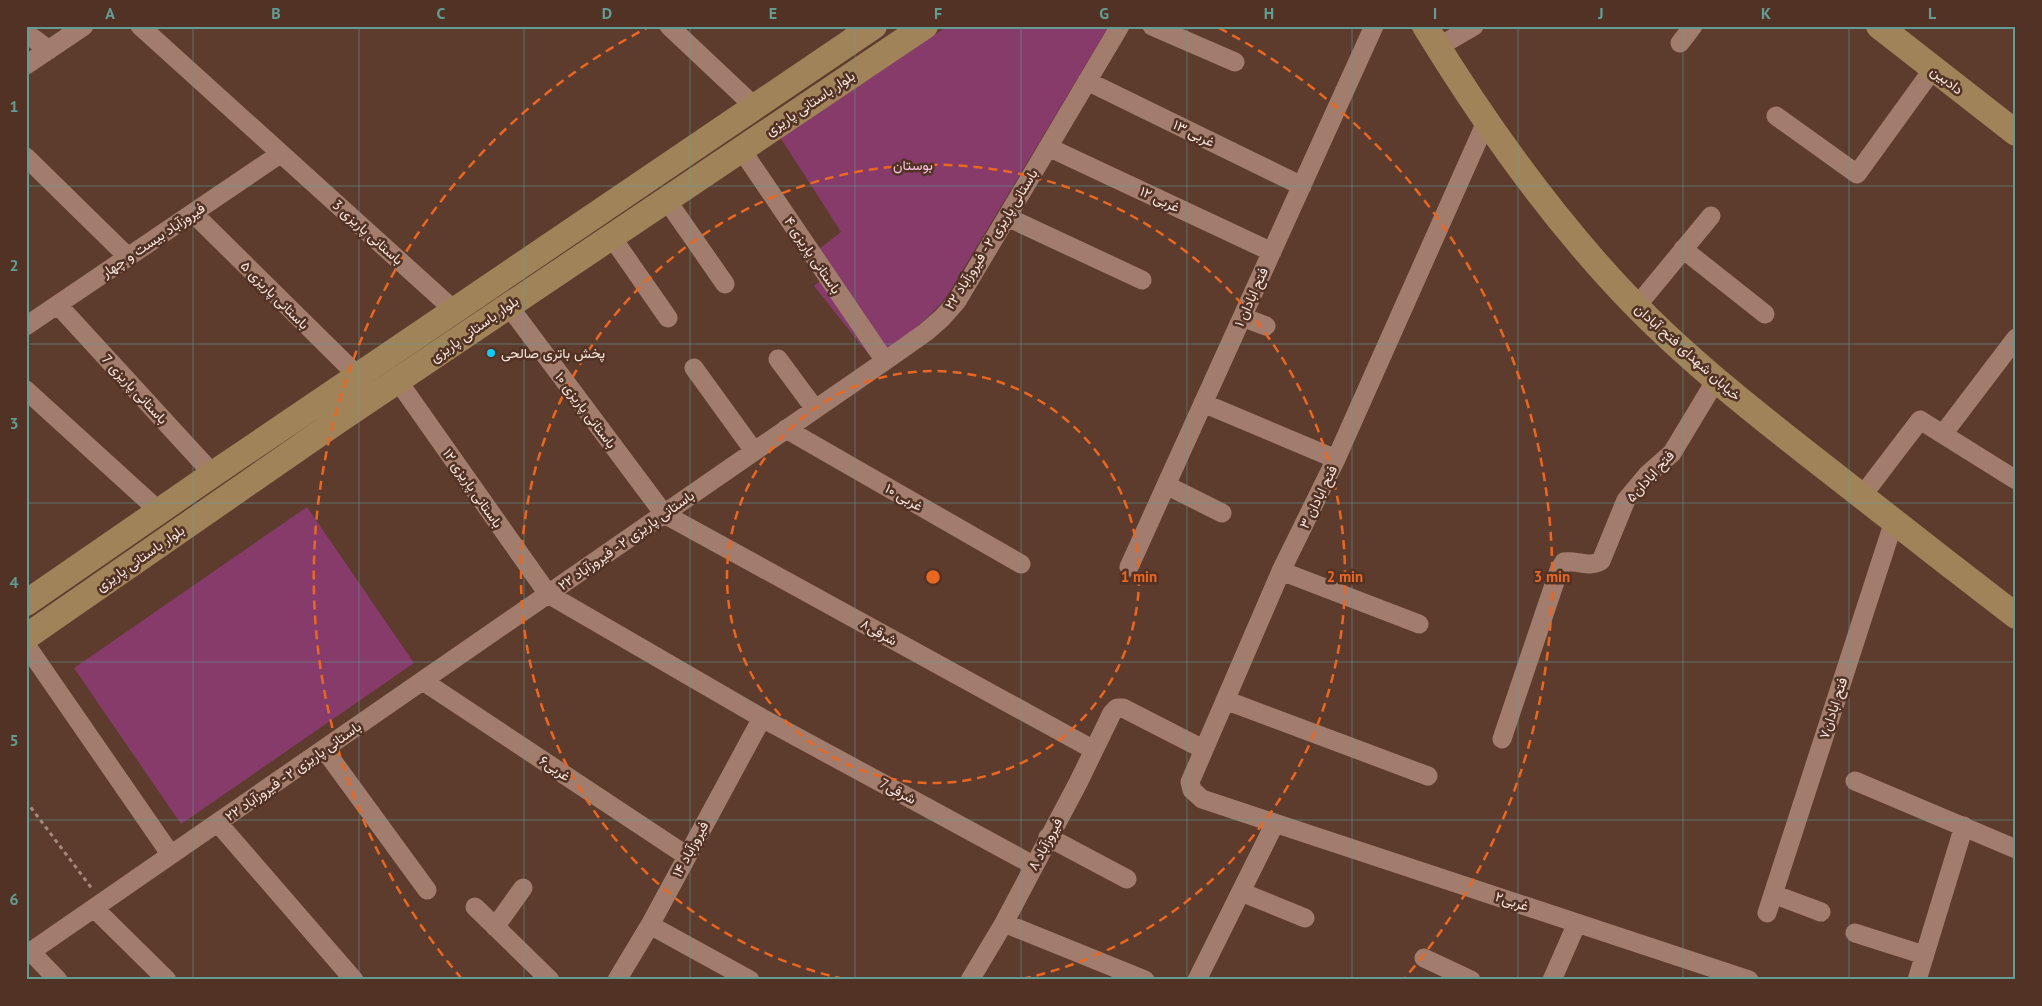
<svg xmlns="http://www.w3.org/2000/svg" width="2042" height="1006" viewBox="0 0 2042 1006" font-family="'PT Sans',Vazirmatn,sans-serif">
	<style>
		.green { fill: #863b6b }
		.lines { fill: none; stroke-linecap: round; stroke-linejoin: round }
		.path { stroke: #a5897d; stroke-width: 3; stroke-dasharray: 4 4; stroke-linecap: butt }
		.street { stroke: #a27d6d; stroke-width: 19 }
		.secondary { stroke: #a08359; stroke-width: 26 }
		.grid { fill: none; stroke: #629d95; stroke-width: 1; stroke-opacity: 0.55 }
		.ring { fill: none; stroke: #ea6721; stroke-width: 2.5; stroke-dasharray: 9 6 }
		.poi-dot { fill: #12cafb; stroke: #523224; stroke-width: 2 }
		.labels { text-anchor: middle; stroke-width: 5; stroke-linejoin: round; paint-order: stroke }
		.street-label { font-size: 14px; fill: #fbe6dd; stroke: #523224 }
		.park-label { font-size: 14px; fill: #f8c2e1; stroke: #523224 }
		.poi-label { font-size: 14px; fill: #fbe6dd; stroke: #523224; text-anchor: start }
		.centre { fill: #ea6721; stroke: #523224; stroke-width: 2.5 }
		.ring-label { font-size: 15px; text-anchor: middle; font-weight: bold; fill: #ea6721; stroke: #523224; stroke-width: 5; stroke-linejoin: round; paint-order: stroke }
		.neatline { fill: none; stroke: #629d95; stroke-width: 2 }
		.grid-label { font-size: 16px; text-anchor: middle; font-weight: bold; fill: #629d95 }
	</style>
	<rect width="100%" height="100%" fill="#5d3c2e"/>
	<path class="green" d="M 948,26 L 1109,26 L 947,296 C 926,322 901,341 873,360 L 814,286 L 829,273 L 815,252 L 841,232 L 780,137 Z
		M 307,507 L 414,663 L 181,824 L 74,668 Z"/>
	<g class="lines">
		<path class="path" d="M 26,801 L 93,890"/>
		<path class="street" d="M 140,26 L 455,311
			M 669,26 L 755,107
			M 1152,26 L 1235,62
			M 26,33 L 49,50
			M 1680,43 L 1693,26
			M 1438,47 L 1474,26
			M 26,65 L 84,26
			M 1087,81 L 1302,186
			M 1776,116 L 1857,174 L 1933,69
			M 1486,122 L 1336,459 L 1281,571 L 1190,782 L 1192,790 L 1202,799 L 1749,980
			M 1048,147 L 1272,252
			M 741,149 L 885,361
			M 26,157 L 128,257
			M 666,199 L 725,284
			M 193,213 L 358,376
			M 1007,217 L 1142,280
			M 611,236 L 668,318
			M 1683,249 L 1765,314
			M 58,305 L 213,474
			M 508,305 L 664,514 L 1094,750
			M 1636,307 L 1711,216
			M 1242,317 L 1266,326
			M 26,326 L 280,154
			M 778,359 L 815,409
			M 694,368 L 754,451
			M 398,381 L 548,594 L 762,718 L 1033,865
			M 26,390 L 159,511
			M 1203,403 L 1336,459
			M 786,429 L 1021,564
			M 1943,434 L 2016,338
			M 1166,485 L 1222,513
			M 1862,496 L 1920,420 L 2016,480
			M 1129,567 L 1374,26
			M 1281,571 L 1419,624
			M 26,645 L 171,855
			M 423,681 L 687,856
			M 1225,700 L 1428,776
			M 1502,739 L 1559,570 L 1564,562 C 1578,560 1588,568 1601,561 L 1626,500 L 1647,475 L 1672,453 L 1716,380
			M 324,749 L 427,890
			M 1855,781 L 2016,849
			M 218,823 L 354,980
			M 1048,837 L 1127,879
			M 1241,892 L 1305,918
			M 1773,894 L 1821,912
			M 475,907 L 550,980
			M 94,908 L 167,980
			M 1767,913 L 1894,521
			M 1004,923 L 1145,980
			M 650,925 L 750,980
			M 495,927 L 523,888
			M 1855,933 L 1924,955
			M 31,952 L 58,980
			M 26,955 L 885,361 L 926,332 L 942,318 L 957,301 L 1120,26
			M 1424,958 L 1471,980
			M 617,980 L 650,925 L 762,718
			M 970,980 L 1004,923 L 1078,783 L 1112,713 L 1117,708 L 1123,708 L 1203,749
			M 1197,980 L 1275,823
			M 1552,980 L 1577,923
			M 1917,980 L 1964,826"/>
		<path class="secondary" d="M 1425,26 C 1486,126 1554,222 1636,306 C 1693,364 1758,415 1822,465 C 1887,516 1951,566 2016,616
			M 1879,26 L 2016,133
			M 26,603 L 213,474 L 874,26
			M 26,637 L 339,420 L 925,26"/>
	</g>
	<path class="grid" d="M 193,26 L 193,980M 359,26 L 359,980M 524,26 L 524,980M 690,26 L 690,980M 855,26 L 855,980M 1021,26 L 1021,980M 1187,26 L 1187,980M 1352,26 L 1352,980M 1518,26 L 1518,980M 1683,26 L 1683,980M 1849,26 L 1849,980M 26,186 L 2016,186M 26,344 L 2016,344M 26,503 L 2016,503M 26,662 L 2016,662M 26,820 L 2016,820"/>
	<g class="ring">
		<circle cx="933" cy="577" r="206"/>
		<path d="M844 979A412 412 0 1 1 1022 979"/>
		<path d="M462 979A619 619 0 0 1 647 28M1219 28A619 619 0 0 1 1404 979"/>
	</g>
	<circle class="poi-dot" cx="491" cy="353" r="5"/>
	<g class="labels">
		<g class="street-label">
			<text transform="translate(1947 80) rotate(38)" y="5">دادبین</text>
			<text transform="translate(810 103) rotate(-34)" y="5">بلوار باستانی پاریزی</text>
			<text transform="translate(1194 133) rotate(26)" y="5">غربی ۱۳</text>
			<text transform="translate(1160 199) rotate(25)" y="5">غربی ۱۲</text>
			<text transform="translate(368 232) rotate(42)" y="5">باستانی پاریزی 3</text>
			<text transform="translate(991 239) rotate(-58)" y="5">باستانی پاریزی ۲ - فیروزآباد ۲۲</text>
			<text transform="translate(153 240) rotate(-34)" y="5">فیروزآباد بیست و چهار</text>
			<text transform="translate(813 255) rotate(56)" y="5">باستانی پاریزی ۴</text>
			<text transform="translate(275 295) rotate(45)" y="5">باستانی پاریزی ۵</text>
			<text transform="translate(1251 297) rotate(-66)" y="5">فتح ابادان ۱</text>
			<text transform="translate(474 329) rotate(-35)" y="5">بلوار باستانی پاریزی</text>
			<text transform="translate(1688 352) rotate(42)" y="5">خیابان شهدای فتح آبادان</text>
			<text transform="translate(135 389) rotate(47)" y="5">باستانی پاریزی 7</text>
			<text transform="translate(586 410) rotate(53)" y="5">باستانی پاریزی ۱۰</text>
			<text transform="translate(1650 476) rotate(-48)" y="5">فتح ابادان۵</text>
			<text transform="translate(473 488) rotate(55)" y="5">باستانی پاریزی ۱۲</text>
			<text transform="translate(904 497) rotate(30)" y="5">غربی ۱۰</text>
			<text transform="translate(1318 497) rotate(-64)" y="5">فتح ابادان ۳</text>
			<text transform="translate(626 540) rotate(-35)" y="5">باستانی پاریزی ۲ - فیروزآباد ۲۲</text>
			<text transform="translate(140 558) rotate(-35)" y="5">بلوار باستانی پاریزی</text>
			<text transform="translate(879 632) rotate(29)" y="5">شرقی۸</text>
			<text transform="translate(1833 708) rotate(-72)" y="5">فتح ابادان۷</text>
			<text transform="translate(555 768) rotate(34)" y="5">غربی۶</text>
			<text transform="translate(293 771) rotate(-35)" y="5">باستانی پاریزی ۲ - فیروزآباد ۲۲</text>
			<text transform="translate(898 791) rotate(28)" y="5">شرقی7</text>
			<text transform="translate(1045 844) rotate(-62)" y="5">فیروزآباد ۸</text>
			<text transform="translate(690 849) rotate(-62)" y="5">فیروزآباد ۱۴</text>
			<text transform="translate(1512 901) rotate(18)" y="5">غربی۲</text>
		</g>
		<g class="park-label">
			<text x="913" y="170">بوستان</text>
		</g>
		<g class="poi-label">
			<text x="501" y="358">پخش باتری صالحی</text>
		</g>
	</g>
	<circle cx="933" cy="577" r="8" class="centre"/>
	<g class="ring-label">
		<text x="1139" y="582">1 min</text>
		<text x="1345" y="582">2 min</text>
		<text x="1552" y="582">3 min</text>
	</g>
	<rect width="2042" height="1006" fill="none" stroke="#523224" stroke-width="55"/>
	<rect x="28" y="28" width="1986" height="950" class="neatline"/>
	<g class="grid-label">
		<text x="110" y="19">A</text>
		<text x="276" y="19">B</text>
		<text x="441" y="19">C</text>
		<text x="607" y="19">D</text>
		<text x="773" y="19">E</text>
		<text x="938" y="19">F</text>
		<text x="1104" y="19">G</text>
		<text x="1269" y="19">H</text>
		<text x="1435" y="19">I</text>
		<text x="1601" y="19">J</text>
		<text x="1766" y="19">K</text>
		<text x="1932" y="19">L</text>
		<text x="14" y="112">1</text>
		<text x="14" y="271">2</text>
		<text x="14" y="429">3</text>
		<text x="14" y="588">4</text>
		<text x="14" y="746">5</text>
		<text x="14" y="905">6</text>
	</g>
</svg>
